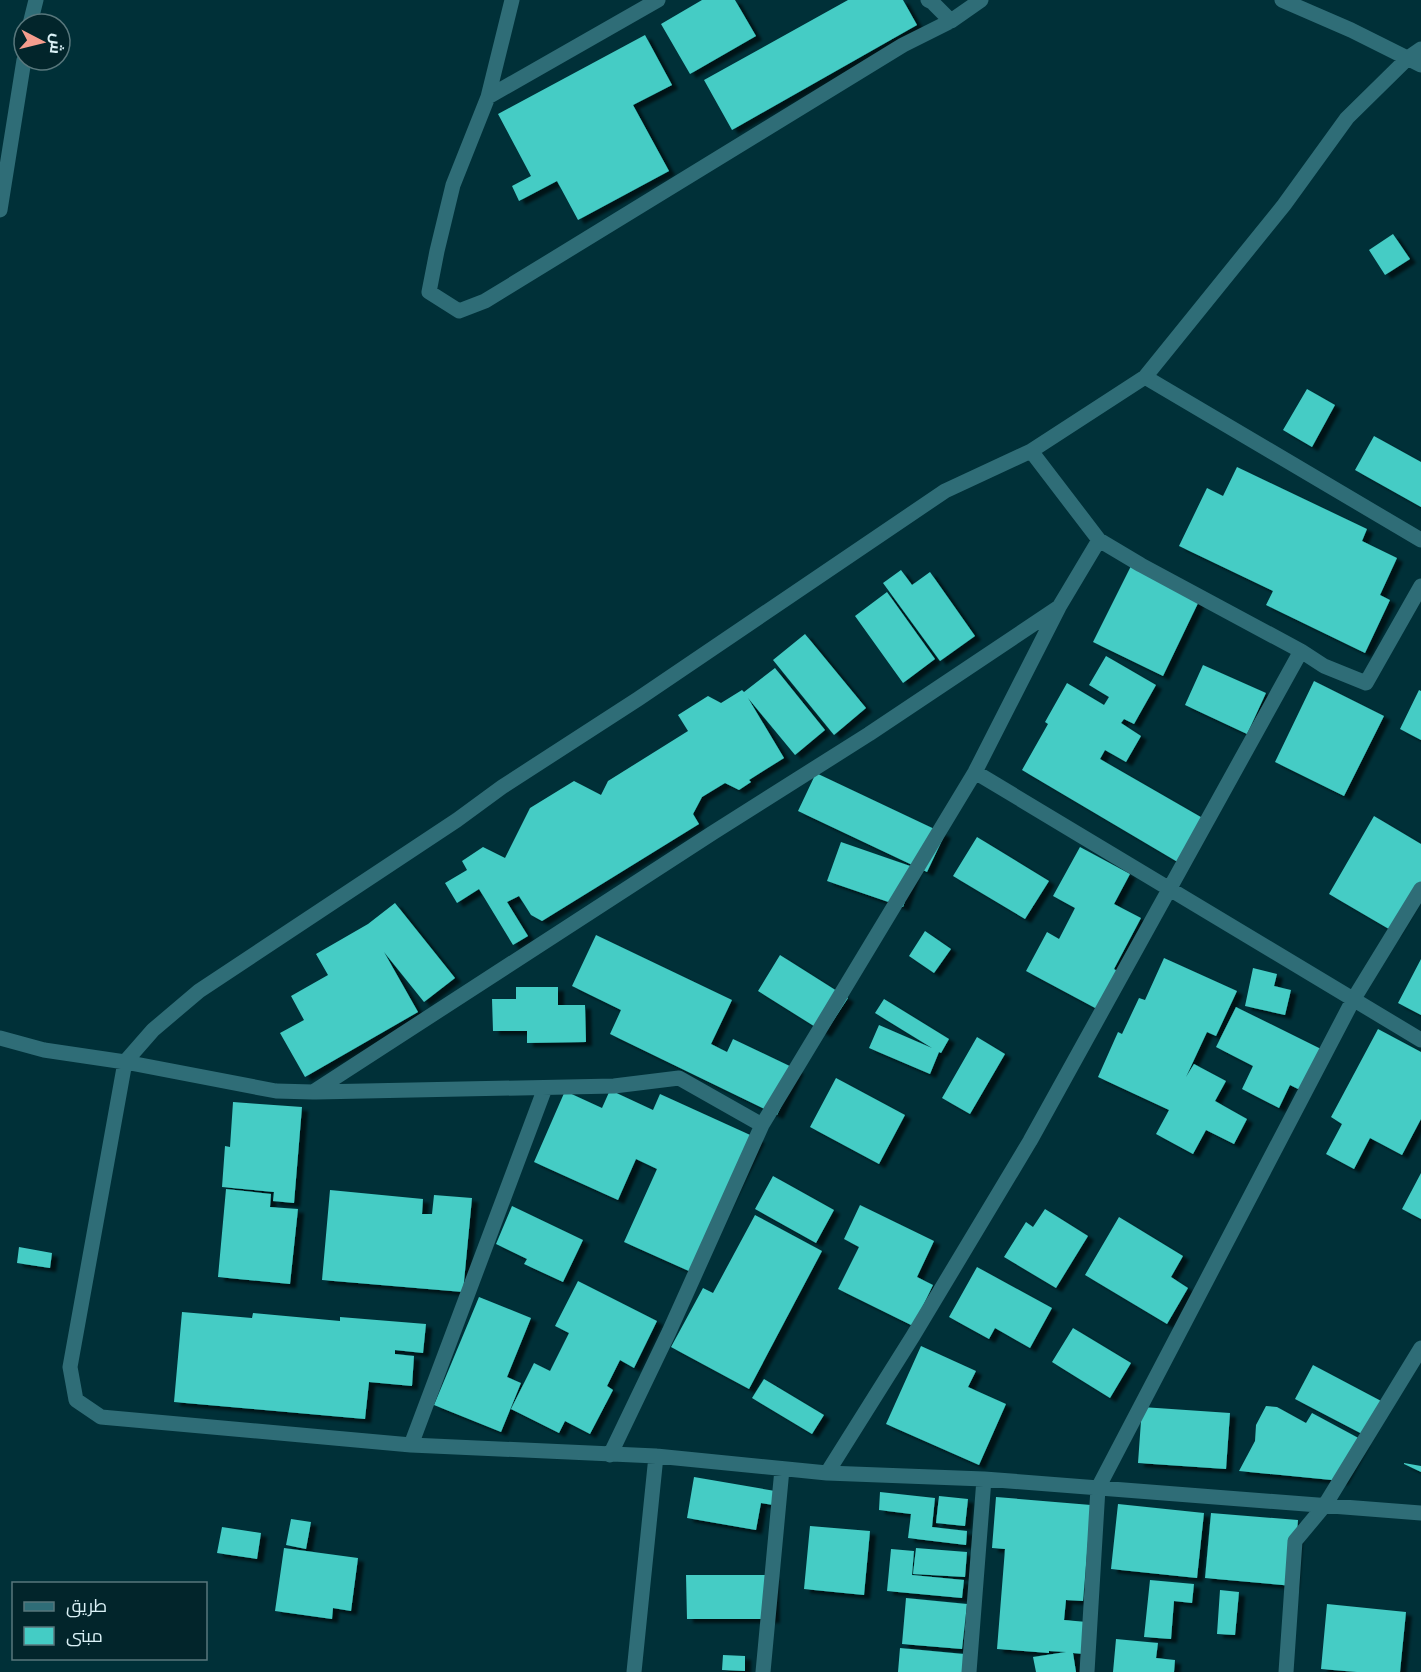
<svg xmlns="http://www.w3.org/2000/svg" width="1421" height="1672" viewBox="0 0 1421 1672" font-family="Signika,Cairo,sans-serif">
	<style>
		.building { fill: #44ccc5; filter: url(#shadow) }
		.lines { fill: none; stroke-linecap: round; stroke-linejoin: round }
		.street { stroke: #2f6d77; stroke-width: 15 }
	</style>
	<defs>
		<filter id="shadow"><feDropShadow dx="6" dy="4" stdDeviation="1.5" flood-color="#0009"/></filter>
	</defs>
	<rect width="100%" height="100%" fill="#003038"/>
	<path class="building" d="M 702,0 L 735,0 L 756,36 L 690,74 L 661,24 Z
		M 848,0 L 903,0 L 917,25 L 732,130 L 704,80 Z
		M 645,35 L 672,85 L 633,105 L 669,171 L 578,220 L 557,181 L 519,201 L 512,186 L 531,176 L 498,114 Z
		M 1393,234 L 1410,259 L 1385,275 L 1369,250 Z
		M 1307,389 L 1335,405 L 1312,447 L 1283,430 Z
		M 1374,436 L 1421,462 L 1421,507 L 1355,470 Z
		M 1237,467 L 1367,529 L 1362,541 L 1397,558 L 1380,595 L 1390,600 L 1365,653 L 1266,605 L 1273,591 L 1179,546 L 1207,488 L 1223,496 Z
		M 1131,566 L 1200,599 L 1163,676 L 1093,642 Z
		M 901,570 L 912,585 L 930,572 L 975,636 L 940,661 L 883,583 Z
		M 887,592 L 935,659 L 903,683 L 855,616 Z
		M 805,634 L 866,708 L 834,735 L 773,660 Z
		M 1106,656 L 1156,685 L 1134,724 L 1124,719 L 1121,723 L 1141,736 L 1126,762 L 1105,750 L 1100,759 L 1206,820 L 1181,864 L 1022,770 L 1048,724 L 1045,722 L 1067,683 L 1104,705 L 1109,697 L 1089,685 Z
		M 1203,665 L 1266,693 L 1247,734 L 1185,705 Z
		M 775,668 L 825,730 L 795,755 L 748,698 L 784,758 L 749,780 L 751,782 L 739,790 L 725,783 L 702,797 L 693,814 L 699,824 L 542,921 L 531,915 L 519,896 L 507,902 L 528,936 L 513,945 L 479,889 L 457,903 L 445,883 L 467,870 L 462,861 L 483,847 L 505,858 L 530,808 L 574,781 L 601,795 L 608,781 L 688,731 L 678,715 L 708,696 L 721,703 L 742,690 L 744,692 Z
		M 1314,681 L 1384,716 L 1344,796 L 1275,762 Z
		M 1419,690 L 1421,691 L 1421,740 L 1400,729 Z
		M 816,773 L 945,834 L 927,872 L 798,811 Z
		M 1374,816 L 1421,844 L 1421,886 L 1394,932 L 1329,894 Z
		M 977,837 L 1049,881 L 1025,919 L 953,876 Z
		M 841,842 L 916,868 L 903,907 L 827,881 Z
		M 1080,847 L 1130,874 L 1114,904 L 1141,918 L 1114,969 L 1117,971 L 1097,1009 L 1026,971 L 1047,932 L 1059,939 L 1075,908 L 1053,896 Z
		M 395,903 L 455,978 L 424,1002 L 384,952 L 418,1012 L 305,1077 L 280,1033 L 304,1020 L 291,996 L 328,975 L 316,954 L 368,924 Z
		M 925,931 L 951,949 L 934,973 L 909,956 Z
		M 596,935 L 732,1000 L 711,1044 L 727,1052 L 733,1039 L 798,1070 L 777,1115 L 610,1034 L 621,1010 L 572,986 Z
		M 780,955 L 848,998 L 825,1033 L 758,991 Z
		M 1164,958 L 1237,991 L 1216,1036 L 1207,1032 L 1186,1077 L 1194,1064 L 1226,1081 L 1215,1101 L 1247,1119 L 1234,1144 L 1206,1130 L 1193,1154 L 1156,1134 L 1169,1110 L 1098,1077 L 1118,1032 L 1122,1034 L 1139,998 L 1145,1000 Z
		M 1421,959 L 1421,1015 L 1398,1003 Z
		M 1253,968 L 1277,974 L 1274,986 L 1291,990 L 1285,1015 L 1245,1006 Z
		M 516,987 L 558,987 L 558,1005 L 585,1005 L 586,1042 L 527,1043 L 527,1031 L 493,1031 L 492,999 L 516,999 Z
		M 884,999 L 949,1039 L 941,1053 L 939,1052 L 930,1074 L 869,1048 L 879,1025 L 932,1048 L 875,1013 Z
		M 1236,1007 L 1321,1049 L 1300,1090 L 1290,1085 L 1279,1108 L 1242,1089 L 1253,1066 L 1216,1047 Z
		M 1378,1029 L 1421,1052 L 1421,1119 L 1402,1155 L 1370,1138 L 1354,1169 L 1326,1154 L 1342,1124 L 1331,1117 Z
		M 977,1037 L 1005,1054 L 970,1114 L 942,1098 Z
		M 836,1078 L 905,1115 L 879,1164 L 810,1127 Z
		M 610,1090 L 653,1110 L 660,1094 L 759,1139 L 691,1272 L 624,1242 L 657,1169 L 636,1159 L 618,1200 L 534,1162 L 565,1091 L 602,1108 Z
		M 233,1102 L 302,1107 L 294,1203 L 273,1201 L 274,1192 L 222,1187 L 225,1146 L 230,1147 Z
		M 1421,1173 L 1421,1219 L 1402,1209 Z
		M 773,1176 L 834,1210 L 816,1243 L 755,1209 Z
		M 226,1189 L 271,1194 L 270,1207 L 298,1209 L 290,1284 L 218,1277 Z
		M 330,1190 L 423,1199 L 422,1214 L 432,1214 L 434,1195 L 472,1198 L 463,1292 L 322,1280 Z
		M 860,1205 L 934,1241 L 917,1277 L 933,1285 L 913,1326 L 838,1289 L 859,1247 L 844,1239 Z
		M 512,1206 L 583,1240 L 563,1282 L 524,1264 L 527,1259 L 496,1244 Z
		M 1045,1209 L 1088,1236 L 1056,1288 L 1004,1257 L 1026,1222 L 1033,1227 Z
		M 755,1215 L 822,1251 L 749,1389 L 671,1347 L 703,1288 L 713,1293 Z
		M 1119,1217 L 1183,1256 L 1171,1277 L 1188,1288 L 1167,1324 L 1085,1275 Z
		M 19,1247 L 52,1253 L 50,1268 L 17,1263 Z
		M 977,1267 L 1052,1308 L 1030,1348 L 995,1328 L 989,1339 L 949,1317 Z
		M 578,1281 L 657,1321 L 634,1368 L 620,1360 L 607,1386 L 613,1390 L 590,1434 L 565,1421 L 559,1433 L 511,1409 L 534,1363 L 550,1371 L 569,1333 L 555,1326 Z
		M 479,1297 L 531,1318 L 507,1377 L 521,1383 L 501,1432 L 434,1405 Z
		M 182,1312 L 252,1318 L 253,1313 L 340,1321 L 340,1317 L 426,1324 L 423,1353 L 395,1350 L 395,1354 L 414,1356 L 412,1386 L 369,1382 L 365,1419 L 174,1402 Z
		M 1073,1328 L 1131,1363 L 1110,1398 L 1052,1362 Z
		M 921,1346 L 976,1371 L 968,1387 L 1006,1404 L 979,1465 L 886,1424 Z
		M 1313,1365 L 1383,1402 L 1366,1436 L 1295,1399 Z
		M 764,1379 L 824,1415 L 812,1434 L 752,1398 Z
		M 1266,1406 L 1277,1407 L 1306,1423 L 1312,1413 L 1364,1441 L 1342,1481 L 1239,1471 L 1255,1441 L 1256,1425 Z
		M 1142,1407 L 1230,1413 L 1226,1469 L 1138,1463 Z
		M 1404,1463 L 1421,1466 L 1421,1472 L 1404,1464 Z
		M 694,1477 L 775,1491 L 773,1505 L 761,1503 L 756,1530 L 687,1518 Z
		M 880,1492 L 935,1498 L 932,1527 L 967,1531 L 966,1545 L 908,1538 L 911,1514 L 879,1510 Z
		M 939,1496 L 968,1499 L 965,1526 L 936,1523 Z
		M 996,1497 L 1091,1505 L 1083,1601 L 1066,1600 L 1064,1620 L 1087,1622 L 1084,1654 L 1073,1653 L 1076,1672 L 1036,1672 L 1033,1657 L 1066,1652 L 1049,1651 L 1049,1653 L 997,1649 L 1005,1549 L 992,1548 Z
		M 1118,1504 L 1204,1513 L 1197,1578 L 1111,1569 Z
		M 1211,1513 L 1298,1520 L 1293,1586 L 1205,1578 Z
		M 291,1519 L 311,1522 L 306,1549 L 286,1545 Z
		M 810,1526 L 870,1531 L 864,1595 L 804,1589 Z
		M 222,1527 L 261,1533 L 257,1559 L 217,1553 Z
		M 284,1548 L 358,1558 L 351,1611 L 333,1608 L 332,1619 L 275,1611 Z
		M 916,1548 L 967,1552 L 965,1577 L 913,1574 Z
		M 891,1549 L 914,1551 L 912,1575 L 964,1580 L 962,1598 L 887,1591 Z
		M 686,1575 L 773,1575 L 774,1619 L 687,1619 Z
		M 1150,1580 L 1194,1584 L 1192,1603 L 1174,1601 L 1171,1639 L 1144,1637 Z
		M 1220,1590 L 1239,1592 L 1235,1635 L 1217,1634 Z
		M 906,1598 L 967,1604 L 962,1649 L 902,1644 Z
		M 1327,1604 L 1406,1612 L 1400,1672 L 1357,1672 L 1321,1669 Z
		M 1116,1639 L 1158,1643 L 1156,1658 L 1175,1660 L 1174,1672 L 1113,1672 Z
		M 900,1648 L 964,1654 L 963,1672 L 898,1672 Z
		M 723,1655 L 745,1656 L 745,1671 L 722,1670 Z"/>
	<g class="lines">
		<path class="street" d="M 512,0 L 488,97 L 453,185 L 437,251 L 429,292 L 459,311 L 485,301 L 903,45 L 951,21 L 981,0
			M 928,0 L 932,2 L 951,21
			M 1282,0 L 1351,30 L 1421,65
			M 30,24 L 36,0
			M 1421,49 L 1408,58 L 1347,118 L 1284,205 L 1145,377 L 1031,451 L 945,491 L 638,699 L 502,787 L 457,820 L 199,991 L 153,1030 L 125,1062 L 70,1367 L 76,1400 L 101,1417 L 411,1445 L 656,1456 L 827,1473 L 984,1479 L 1421,1513
			M 488,97 L 658,0
			M 0,210 L 24,60
			M 1145,377 L 1421,540
			M 1031,451 L 1099,540 L 1141,565 L 1301,651 L 1324,666 L 1366,683 L 1421,586
			M 975,772 L 1421,1040
			M 0,1038 L 44,1050 L 125,1062 L 276,1091 L 313,1092 L 714,832 L 869,734 L 1059,607
			M 316,1092 L 614,1086 L 679,1078 L 762,1125
			M 411,1445 L 545,1088
			M 610,1455 L 669,1332 L 762,1125 L 975,772 L 1059,607 L 1099,540
			M 827,1473 L 913,1336 L 1030,1141 L 1301,651
			M 634,1672 L 656,1456
			M 763,1672 L 782,1469
			M 969,1672 L 984,1479
			M 1087,1672 L 1098,1488 L 1353,1000 L 1421,889
			M 1286,1672 L 1295,1541 L 1325,1505 L 1421,1348"/>
	</g>
	<rect x="12" y="1582" width="195" height="78" fill="#02252b" stroke="#58777c" stroke-width="1.5"/>
	<rect x="24" y="1602" width="30" height="9" fill="#2f6d77" stroke="#58777c" stroke-width="1.5"/>
	<text x="66" y="1612" font-size="18" fill="#daf1f6">طريق</text>
	<rect x="24" y="1627" width="30" height="18" fill="#44ccc5" stroke="#58777c" stroke-width="1.5"/>
	<text x="66" y="1642" font-size="18" fill="#daf1f6">مبنى</text>
	<g transform="translate(42 42) rotate(97)"><circle r="28" fill="#02252b" stroke="#58777c" stroke-width="1.5"/>
	<path d="M0-4.5L10 22L0 15L-10 22Z" fill="#f59d8e"/>
	<text y="-9" font-size="16" font-weight="bold" text-anchor="middle" fill="#daf1f6">ش</text>
	</g>
</svg>
